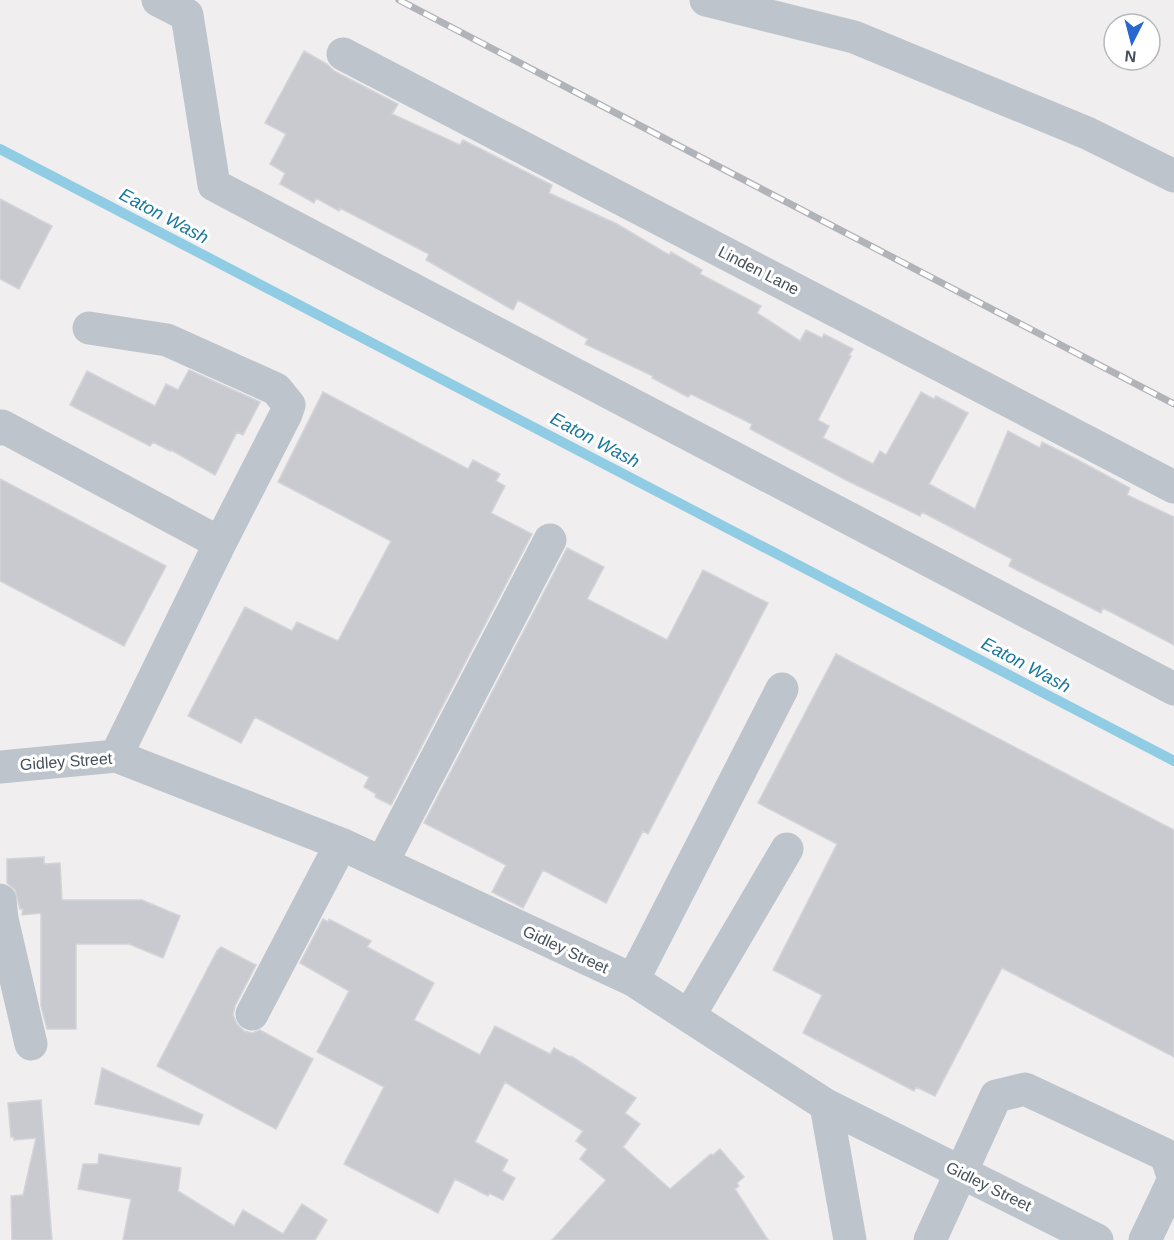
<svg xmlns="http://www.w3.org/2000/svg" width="1174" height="1240" viewBox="0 0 1174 1240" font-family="Helvetica,sans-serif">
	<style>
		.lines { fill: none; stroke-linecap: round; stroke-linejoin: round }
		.stream { stroke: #90cde4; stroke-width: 10 }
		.building { fill: #c8cad0; stroke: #d2d4d9; stroke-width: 1.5 }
		.minor { stroke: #bdc4cc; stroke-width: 33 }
		.rail-casing { stroke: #b0b3b8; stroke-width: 7 }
		.rail { stroke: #fff; stroke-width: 4.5; stroke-dasharray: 14; stroke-linecap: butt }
		.labels { text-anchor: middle; stroke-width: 6; stroke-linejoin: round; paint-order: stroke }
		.street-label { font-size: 16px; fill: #47505a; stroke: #fff }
		.water-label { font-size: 18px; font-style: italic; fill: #18779c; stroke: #fff }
	</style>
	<rect width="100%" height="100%" fill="#f0eeee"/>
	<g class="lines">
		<path class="stream" d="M 0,149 L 1174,761"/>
	</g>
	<path class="building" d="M 304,51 L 327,64 L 334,71 L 398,104 L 392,114 L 460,145 L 463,140 L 552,185 L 549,193 L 617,224 L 669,255 L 671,252 L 702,270 L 700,274 L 761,306 L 757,313 L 800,341 L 806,330 L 822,338 L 824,334 L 853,349 L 849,355 L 851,356 L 818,420 L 829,426 L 823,438 L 873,464 L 880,451 L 886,455 L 921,392 L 934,399 L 936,396 L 968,413 L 929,484 L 975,509 L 1008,431 L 1040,448 L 1042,442 L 1076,459 L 1130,488 L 1127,495 L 1174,517 L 1174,645 L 1103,608 L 1101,613 L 1009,566 L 1012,559 L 922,512 L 920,516 L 846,480 L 750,429 L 752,424 L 691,394 L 688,397 L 652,378 L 653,376 L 585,344 L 588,339 L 518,300 L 513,310 L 426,260 L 429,254 L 340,208 L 339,211 L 316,198 L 314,203 L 280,184 L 285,173 L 270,164 L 286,134 L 265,123 Z
		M 0,199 L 52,226 L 19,289 L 0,279 Z
		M 189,370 L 260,402 L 243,435 L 237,432 L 215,475 L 171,450 L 170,451 L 153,442 L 150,446 L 70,405 L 87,371 L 155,406 L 166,384 L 178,390 Z
		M 323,392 L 468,469 L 473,460 L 500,474 L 496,481 L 505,486 L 491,513 L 532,534 L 391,805 L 375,797 L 376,794 L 364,787 L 369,777 L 255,717 L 241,743 L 188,716 L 245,607 L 292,631 L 297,622 L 338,641 L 391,541 L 278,482 Z
		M 0,479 L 166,566 L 124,646 L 0,581 Z
		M 567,548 L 604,567 L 587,599 L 667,640 L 703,570 L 768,603 L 648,834 L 643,831 L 606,903 L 543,870 L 523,908 L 492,892 L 506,865 L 424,823 Z
		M 836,654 L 1174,830 L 1174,1057 L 1002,968 L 935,1096 L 916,1087 L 914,1091 L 803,1033 L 822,995 L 773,970 L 837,844 L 758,803 Z
		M 44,857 L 44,864 L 60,863 L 62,900 L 142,900 L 180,916 L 163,958 L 129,944 L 76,944 L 76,1029 L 47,1029 L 41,1006 L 41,913 L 22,915 L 23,909 L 20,909 L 15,890 L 7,883 L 7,859 Z
		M 323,919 L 328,922 L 329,919 L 371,941 L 367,947 L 434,983 L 414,1020 L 480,1055 L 495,1026 L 550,1054 L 554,1048 L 570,1057 L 571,1056 L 636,1098 L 625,1113 L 640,1124 L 623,1147 L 670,1189 L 711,1154 L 713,1155 L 720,1149 L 744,1177 L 737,1183 L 739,1186 L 735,1189 L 768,1240 L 552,1240 L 606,1180 L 580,1159 L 587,1149 L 576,1141 L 583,1131 L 505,1082 L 475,1142 L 508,1160 L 502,1171 L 515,1178 L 503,1200 L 489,1193 L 488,1196 L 455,1179 L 438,1213 L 344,1164 L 384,1087 L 317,1052 L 349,991 L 300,963 Z
		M 221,947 L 256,965 L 235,1006 L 233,1015 L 237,1024 L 244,1031 L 252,1033 L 260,1030 L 313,1059 L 276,1129 L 157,1066 L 217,951 Z
		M 102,1068 L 203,1115 L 199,1125 L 95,1104 Z
		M 41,1100 L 52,1240 L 12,1240 L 11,1196 L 23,1195 L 36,1138 L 14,1140 L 14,1137 L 11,1137 L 8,1103 Z
		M 99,1154 L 181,1168 L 178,1191 L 234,1226 L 243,1210 L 283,1234 L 302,1204 L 327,1220 L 315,1240 L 123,1240 L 131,1199 L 78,1189 L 83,1164 L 98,1164 Z"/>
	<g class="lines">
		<path class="minor" d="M 158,0 L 187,15 L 214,185 L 1174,689
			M 706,0 L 854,37 L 1087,133 L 1174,176
			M 343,54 L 1174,487
			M 89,328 L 167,340 L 276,389 L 289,405 L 286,414 L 220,543 L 116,756
			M 0,429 L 2,426 L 220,543
			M 0,767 L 116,756 L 341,844 L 633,980 L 826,1105 L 1097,1240
			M 382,863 L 550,540
			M 0,900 L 2,919 L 31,1044
			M 633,980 L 782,689
			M 252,1014 L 341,844
			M 689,1016 L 787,849
			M 826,1105 L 850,1240
			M 930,1240 L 996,1096 L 1025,1089 L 1166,1155 L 1174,1179 L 1145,1240"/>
		<defs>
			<path id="rail" d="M 399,0 L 1174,404"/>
		</defs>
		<use href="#rail" class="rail-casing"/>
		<use href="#rail" class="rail"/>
	</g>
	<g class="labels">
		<g class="street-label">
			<text transform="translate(759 270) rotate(27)" y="6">Linden Lane</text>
			<text transform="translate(66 761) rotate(-4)" y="6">Gidley Street</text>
			<text transform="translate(566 949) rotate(25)" y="6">Gidley Street</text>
			<text transform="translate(989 1186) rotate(26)" y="6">Gidley Street</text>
		</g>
		<g class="water-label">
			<text transform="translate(164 216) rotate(28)" y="6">Eaton Wash</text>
			<text transform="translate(595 440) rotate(28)" y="6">Eaton Wash</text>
			<text transform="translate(1026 665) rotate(28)" y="6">Eaton Wash</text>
		</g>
	</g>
	<g transform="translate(1132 42) rotate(186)"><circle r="28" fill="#ffffff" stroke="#b5b9bd" stroke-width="1.5"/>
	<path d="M0-4.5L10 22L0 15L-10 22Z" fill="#2866d0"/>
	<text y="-9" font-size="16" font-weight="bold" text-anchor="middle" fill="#47505a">N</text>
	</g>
</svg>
